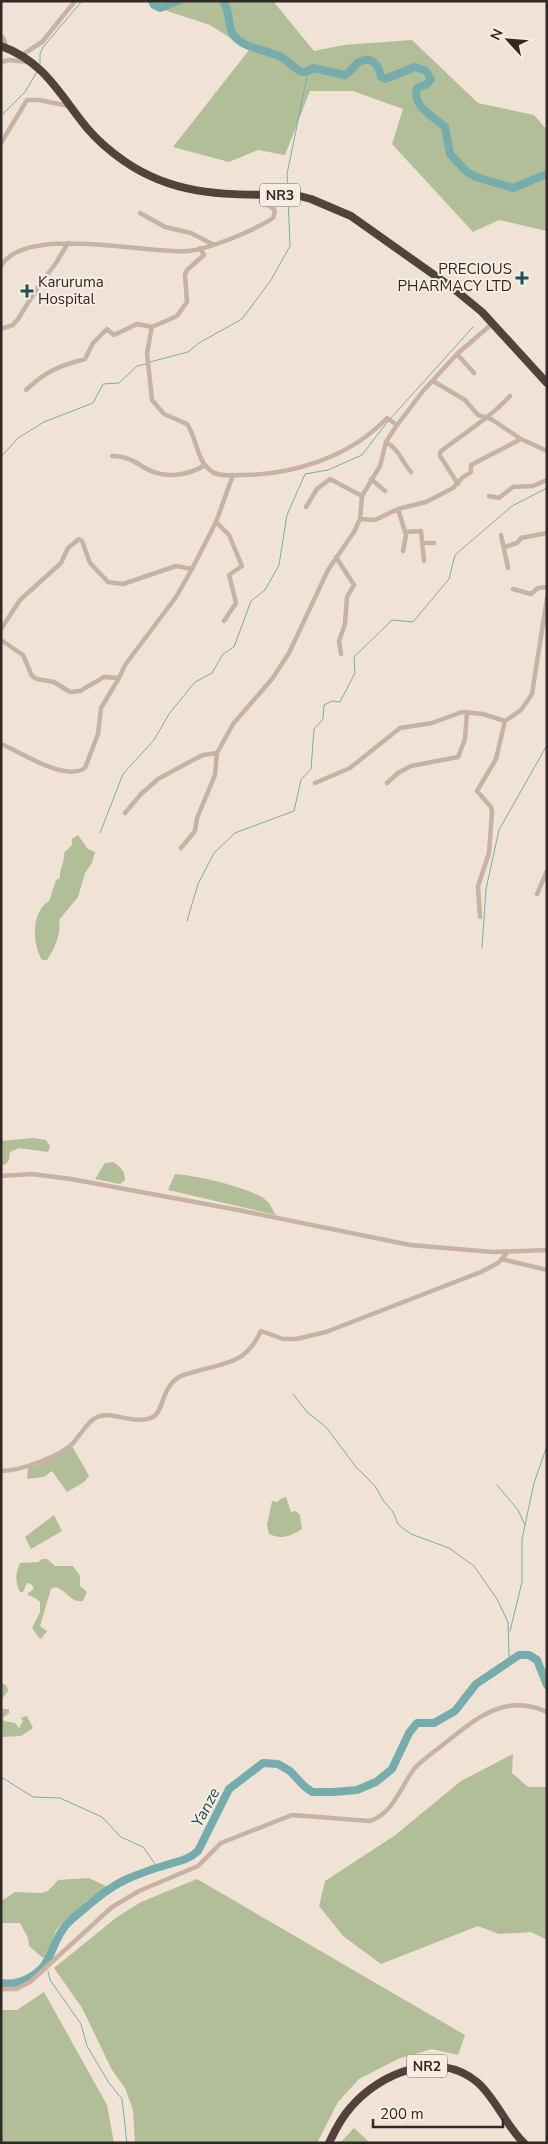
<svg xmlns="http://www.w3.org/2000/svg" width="548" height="2144" viewBox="0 0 548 2144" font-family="'Nunito Sans',sans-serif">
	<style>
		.green { fill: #b2be97 }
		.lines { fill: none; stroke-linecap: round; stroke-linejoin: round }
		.stream { stroke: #76acac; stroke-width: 1 }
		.river { stroke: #76acac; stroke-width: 8 }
		.street { stroke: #c7b2a3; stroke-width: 4.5 }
		.highway { stroke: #53423c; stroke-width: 8 }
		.poi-dot { fill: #1b5153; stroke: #f8ede2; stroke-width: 2 }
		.labels { text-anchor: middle; stroke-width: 4; stroke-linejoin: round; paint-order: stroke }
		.shield { fill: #f8ede2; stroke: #6d635e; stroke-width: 1 }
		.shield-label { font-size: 14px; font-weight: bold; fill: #322825 }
		.poi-label { font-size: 15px; fill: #322825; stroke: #f8ede2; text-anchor: end }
		.water-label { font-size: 16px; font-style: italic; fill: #1b5153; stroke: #f8ede2 }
	</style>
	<rect width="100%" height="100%" fill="#f0e3d6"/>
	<path class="green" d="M 154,1 L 273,1 L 314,51 L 344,45 L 412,40 L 478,103 L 534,115 L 547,130 L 547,231 L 499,220 L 473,232 L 392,144 L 403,109 L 353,91 L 310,91 L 285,155 L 258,150 L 229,162 L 173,147 L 249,50 L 210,25 L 164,10 Z
		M 78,835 L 88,849 L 95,852 L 92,863 L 85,873 L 78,897 L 59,920 C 62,932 54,950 47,960 L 42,960 C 32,943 31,912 49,901 L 56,880 L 60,878 C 59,869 65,863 64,853 L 72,845 L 72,839 Z
		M 33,1138 L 46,1140 L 50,1146 L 48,1152 L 19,1148 L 10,1152 L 9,1160 L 6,1164 L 1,1165 L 1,1141 Z
		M 113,1162 C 121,1167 125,1171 125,1180 L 120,1184 L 95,1179 L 105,1163 Z
		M 175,1174 C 194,1175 255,1188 268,1202 C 271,1205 273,1211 276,1215 L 168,1190 Z
		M 72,1446 L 88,1474 L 89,1476 L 84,1482 L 67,1492 L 52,1471 L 44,1477 L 27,1479 L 28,1467 L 36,1466 Z
		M 286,1497 L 291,1512 L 296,1511 L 300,1515 L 302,1529 C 291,1536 282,1540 269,1534 L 267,1525 L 272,1501 L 278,1502 L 280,1499 Z
		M 54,1515 L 62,1531 L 31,1549 L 25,1537 Z
		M 42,1559 L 47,1559 L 55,1566 L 73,1566 L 80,1576 L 80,1586 L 87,1592 L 83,1601 C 71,1603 66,1590 56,1587 L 51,1589 L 40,1626 L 47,1631 L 41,1639 L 39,1638 L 32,1628 L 40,1612 L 40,1602 L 35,1598 L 28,1595 L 28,1593 L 34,1589 L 31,1584 L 27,1583 L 23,1592 L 20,1592 C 15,1582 15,1574 20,1563 L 38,1562 Z
		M 2,1683 L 7,1686 L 8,1691 L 1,1700 L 3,1709 L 9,1709 L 9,1713 L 3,1718 L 4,1721 L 15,1723 L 19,1728 L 23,1721 L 21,1718 L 27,1716 L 33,1728 L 21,1736 L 1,1737 L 1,1684 Z
		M 513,1754 L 512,1773 L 528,1787 L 547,1787 L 547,1940 L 531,1932 L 499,1934 L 478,1926 L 381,1964 L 343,1936 L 319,1906 L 325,1881 L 394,1836 L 461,1781 Z
		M 89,1878 L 110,1888 L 86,1901 L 81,1908 L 68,1917 L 56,1930 L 47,1955 L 43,1958 L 29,1946 L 28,1938 L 20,1923 L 1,1923 L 1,1901 L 15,1892 L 42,1893 L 48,1891 L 58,1880 Z
		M 197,1879 L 465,2035 L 458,2055 L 432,2049 L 398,2059 L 359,2079 L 338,2102 L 317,2143 L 135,2143 L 133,2110 L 125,2088 L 112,2070 L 82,2008 L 54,1968 L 117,1917 L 141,1902 Z
		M 44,1992 L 107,2105 L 114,2143 L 1,2143 L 1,2010 L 17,2010 Z
		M 354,2128 L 368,2141 L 371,2143 L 340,2143 Z"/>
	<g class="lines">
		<path class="stream" d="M 40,64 L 40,54 L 43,47 L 82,1
			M 1,116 L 25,92 L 37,72
			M 288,191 L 287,174 L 308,72
			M 150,362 L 188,352 L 199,343 L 242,319 L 271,280 L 290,246 L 288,197
			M 391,418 L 473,327
			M 1,457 L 18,438 L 44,422 L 93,403 L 103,384 L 119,383 L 137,366 L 146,364
			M 100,833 L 123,774 L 154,740 L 169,714 L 195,682 L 212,673 L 223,654 L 234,647 L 251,601 L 265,590 L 279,565 L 287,515 L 305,474 L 328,470 L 362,455 L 388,421
			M 187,921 L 198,884 L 214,853 L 235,833 L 294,811 L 301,780 L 311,769 L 314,729 L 323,719 L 324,705 L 332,701 L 340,702 L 355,673 L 354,657 L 392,620 L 413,622 L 449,579 L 455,555 L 512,506 L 547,488
			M 482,948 L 486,889 L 499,830 L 547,745
			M 293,1394 L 307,1412 L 326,1427 L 356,1467 L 375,1486 L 383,1500 L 393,1512 L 398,1524 L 404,1529 L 411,1534 L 449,1548 L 474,1566 L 497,1599 L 508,1622 L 509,1655 L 511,1661
			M 497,1485 L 518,1510 L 525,1525
			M 510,1631 L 522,1582 L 522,1539 L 534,1483 L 547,1446
			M 1,1777 L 33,1797 L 60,1798 L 102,1817 L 121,1837 L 143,1847 L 158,1868
			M 48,1971 L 50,1980 L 81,2024 L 87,2046 L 109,2083 L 122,2099 L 127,2143"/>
		<path class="river" d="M 152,1 L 154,5 L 160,8 L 178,1
			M 223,1 C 232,13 226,27 235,37 C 246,49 267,50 281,57 C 289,61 294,70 303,72 C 308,72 310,70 313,68 L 345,75 C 351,72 354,65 359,62 C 372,55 379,66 381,77 L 385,79 L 415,67 L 426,71 L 431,79 L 427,84 L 417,88 C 412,107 433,116 445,127 L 450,154 L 467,172 L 476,177 L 513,188 L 547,174
			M 1,1983 C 17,1986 39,1976 47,1961 C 55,1946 58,1931 72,1919 C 89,1905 107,1888 127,1879 C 139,1874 152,1869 163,1866 C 177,1861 187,1861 198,1851 L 229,1789 L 263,1763 L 278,1764 L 290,1771 L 304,1786 L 312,1792 L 334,1792 L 357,1790 L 376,1782 L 392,1769 L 409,1733 L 417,1723 L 434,1723 L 455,1711 L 476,1684 L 519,1655 L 529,1655 L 537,1660 L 547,1685"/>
		<path class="street" d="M 1,36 L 4,39 L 6,47
			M 22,55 L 42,42 L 75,1
			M 1,62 L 9,60 L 28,62
			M 1,143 L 27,100 L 39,100 L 69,106
			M 140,213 L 165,227 L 191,233 L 214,245
			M 200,248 L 204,255 L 187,270 L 185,275 L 187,302 L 177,316 L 152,327 L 147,353 L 152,400 L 164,414 L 187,424 C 197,438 196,460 211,471 C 218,477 232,475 241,475 C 293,475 350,457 387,418 L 397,425
			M 1,266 C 25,224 146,254 188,251 C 210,249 255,230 273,218 L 275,212 L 273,208 L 261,202 L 263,195
			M 1,329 L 13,325 L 18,319 L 38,287 L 56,263 L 68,243
			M 457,354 L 474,373
			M 433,381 L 465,400 L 478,415 L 491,419 L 521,439 L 547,451
			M 26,390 C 46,371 59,366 85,359 L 93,343 L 107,329 L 114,335 L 137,324 L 152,327
			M 386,442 C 399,449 402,462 411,472
			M 112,456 C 126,456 134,461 145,468 C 163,479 188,476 205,465
			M 371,479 L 385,491
			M 458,484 L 440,456 L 440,452 C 464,433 490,418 510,396
			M 489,496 L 499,498 L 513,487 L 533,486 L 547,480
			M 306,507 L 317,489 L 330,479 L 362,496
			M 398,509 L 406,535 L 403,551
			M 360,519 L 375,520 L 398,509 L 426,502 L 453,488 L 462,478 L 471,472 L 471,465 L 521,439
			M 216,522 L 229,535 L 242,566 L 229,575 L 236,603 L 224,621
			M 405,532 L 421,531 L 424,561
			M 501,535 L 508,568
			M 423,543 L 434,543
			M 505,547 L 517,543 L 521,538 L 547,533
			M 336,557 L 354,585 L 347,597 L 345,624 L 339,641 L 341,654
			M 513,589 L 531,594 L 538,588 L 547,587
			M 1,629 L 20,600 L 61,563 L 68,548 L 79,539 L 82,541 L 90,563 L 108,582 L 123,584 L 176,566 L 192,569
			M 1,640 L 23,655 L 32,676 L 37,679 L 54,682 L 70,692 L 80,691 L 104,677 L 119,678
			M 1,744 C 21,752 64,782 85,768 L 98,734 L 101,708 L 119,678 L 125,665 L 176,597 L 192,569 L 216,522 L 233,475
			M 315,783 L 350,768 L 400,728 L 432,723 L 462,712 L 483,714 L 505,721
			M 387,783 L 398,773 L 411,766 L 458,757 L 465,739 L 467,712
			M 125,813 L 141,794 L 158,779 L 195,759 L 203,755 L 217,753 L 233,724 L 272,679 L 289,653 L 328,570 L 354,532 L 360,519 L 362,496 L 380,466 L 386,442 L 395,428 L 423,391 L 457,354 L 493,323
			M 181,848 L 195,831 L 197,818 L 215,775 L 217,753
			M 537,894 L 547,871
			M 480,917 L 478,886 L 489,853 L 492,812 L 491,807 L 477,791 L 496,759 L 505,721 L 521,710 L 532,694 L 547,598
			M 1,1176 L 32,1174 L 71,1179 L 238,1210 L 410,1245 L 493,1252 L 547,1250
			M 501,1259 L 547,1270
			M 1,1471 C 20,1471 62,1456 74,1442 C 81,1434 87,1422 97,1417 C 111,1410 135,1426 153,1417 C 164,1411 161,1388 179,1377 C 185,1374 191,1373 197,1371 C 229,1362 246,1363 261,1331 L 283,1339 L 296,1339 L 326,1332 L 481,1272 L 498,1263 L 508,1252
			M 1,1989 L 16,1989 L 30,1982 L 112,1907 L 139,1891 L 198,1866 L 221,1843 L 292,1815 L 370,1821 C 393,1814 401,1786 414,1769 C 422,1760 434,1752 444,1744 C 475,1719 506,1692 547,1712"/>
		<path class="highway" d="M 1,46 C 44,61 60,95 87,128 C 98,141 111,152 124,161 C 179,199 233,194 296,195 L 311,199 L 351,216 L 454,289 L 482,312 L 547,383
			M 329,2143 C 335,2130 341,2118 351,2107 C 381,2072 438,2050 477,2082 C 495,2097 506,2126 524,2143"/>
	</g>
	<g class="poi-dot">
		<path d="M519.5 270.5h5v5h5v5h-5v5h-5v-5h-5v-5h5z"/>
		<path d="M24.5 283.5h5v5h5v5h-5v5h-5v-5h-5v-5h5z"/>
	</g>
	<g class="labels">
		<g class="shield">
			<rect x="260" y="183.5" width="40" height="23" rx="4"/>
			<rect x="407" y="2054.5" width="40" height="23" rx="4"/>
		</g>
		<g class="shield-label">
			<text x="280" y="200">NR3</text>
			<text x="427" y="2071">NR2</text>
		</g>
		<g class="poi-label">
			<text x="512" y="274">PRECIOUS<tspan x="512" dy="17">PHARMACY LTD</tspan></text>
			<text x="38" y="287" text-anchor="start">Karuruma<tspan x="38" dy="17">Hospital</tspan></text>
		</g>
		<g class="water-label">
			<text transform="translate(205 1807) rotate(-62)" y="6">Yanze</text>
		</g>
	</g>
	<rect width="548" height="2144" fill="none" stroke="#322825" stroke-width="5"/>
	<g transform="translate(508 40) rotate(296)" stroke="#f8ede2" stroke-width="4" paint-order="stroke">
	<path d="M0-4L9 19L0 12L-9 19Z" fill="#322825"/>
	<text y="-8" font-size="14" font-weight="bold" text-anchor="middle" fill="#322825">N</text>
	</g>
	<path d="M373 2119v8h130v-8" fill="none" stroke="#322825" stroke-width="2.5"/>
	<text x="380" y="2119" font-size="15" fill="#322825" stroke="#f8ede2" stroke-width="4" paint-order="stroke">200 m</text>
</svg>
